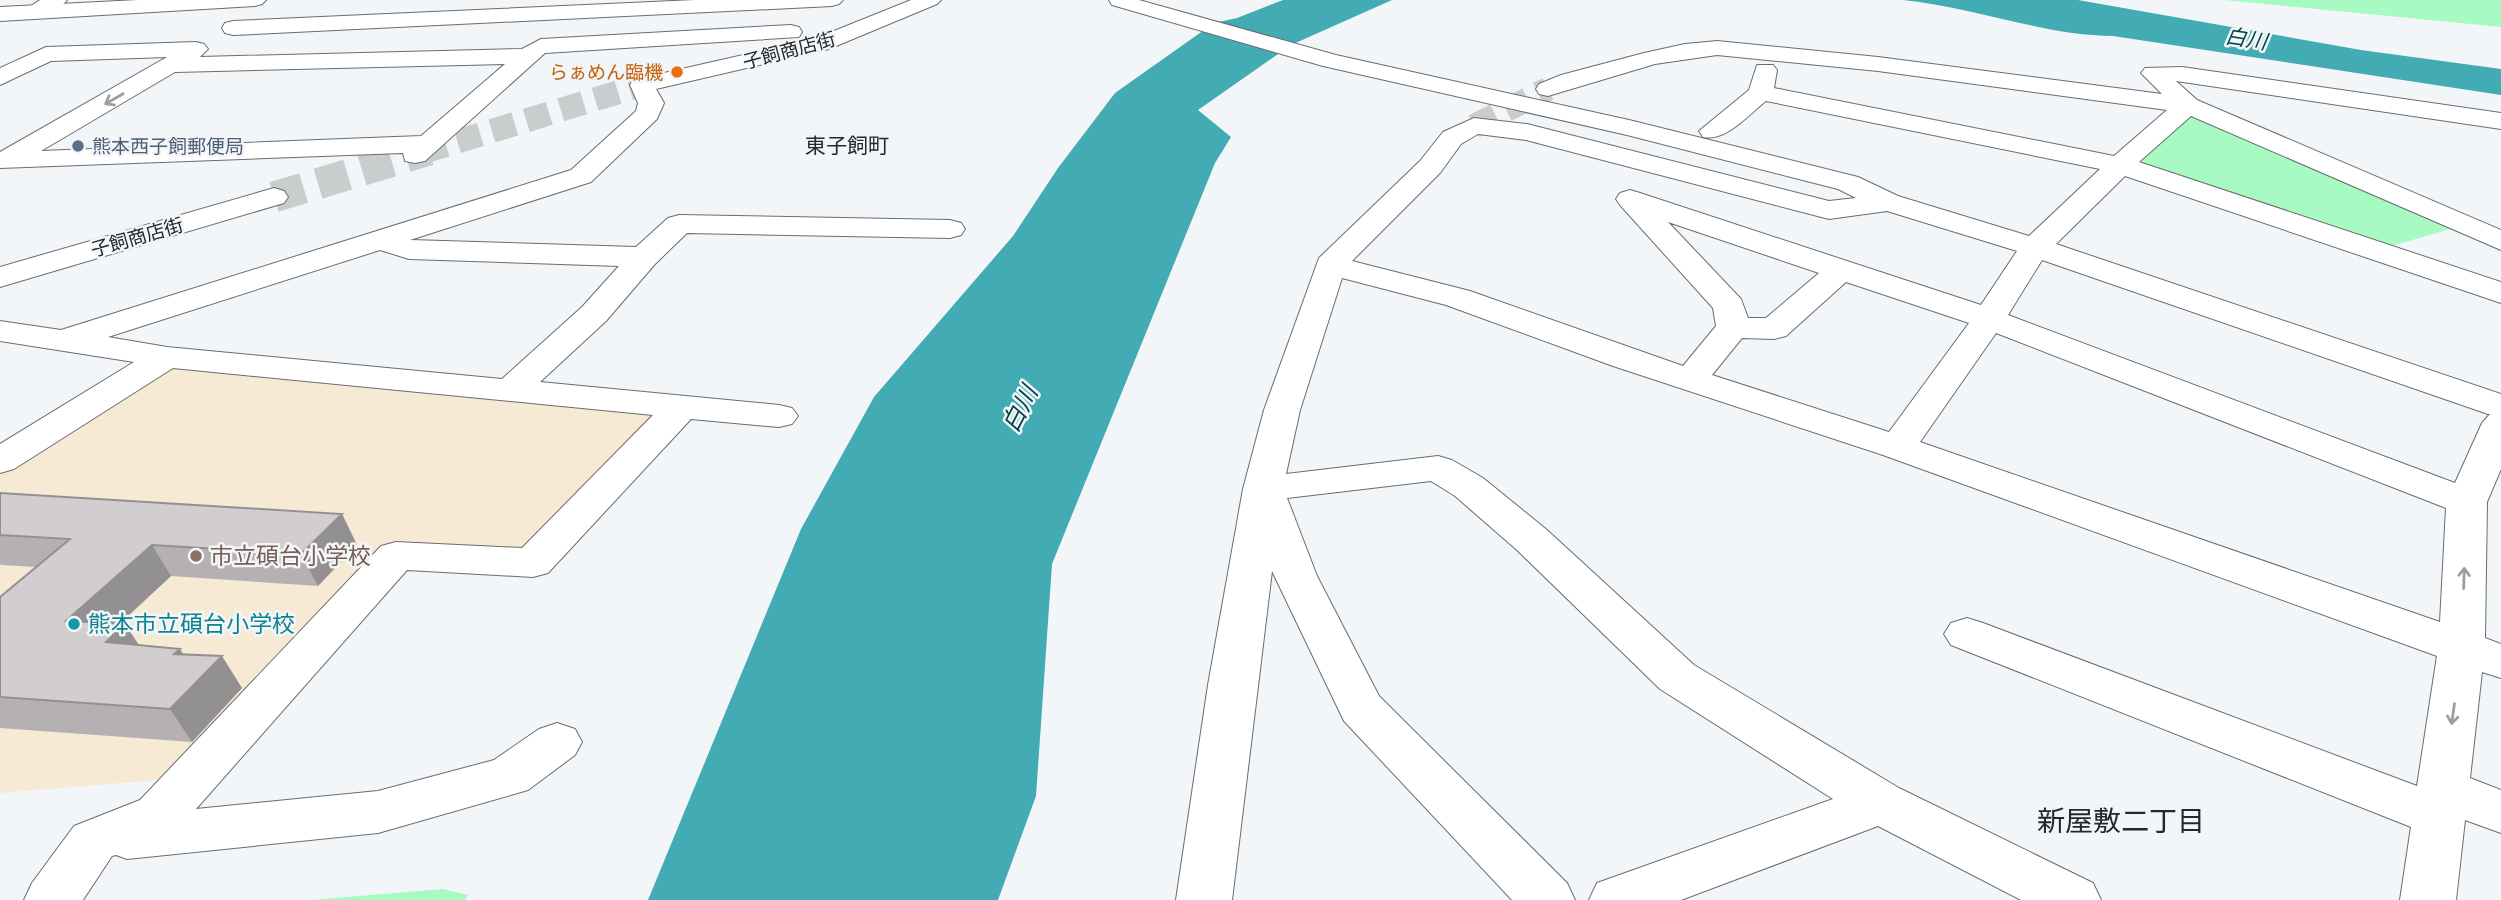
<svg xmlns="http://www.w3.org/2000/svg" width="2501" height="900" viewBox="0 0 2501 900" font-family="Karla,'Noto Sans JP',sans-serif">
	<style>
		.education { fill: #f6ead5 }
		.green { fill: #a8fac3 }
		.water { fill: #43abb3 }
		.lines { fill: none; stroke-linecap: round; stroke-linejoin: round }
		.minor-tunnel-far1 { stroke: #cacdce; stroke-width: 24; stroke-dasharray: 24 12; stroke-linecap: butt }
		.minor-tunnel { stroke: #cacdce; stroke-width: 31; stroke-dasharray: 31 15; stroke-linecap: butt }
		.minor-casing { stroke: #6a6c6f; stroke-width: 2 }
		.major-casing { stroke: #6a6c6f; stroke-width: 2 }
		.minor { fill: #fff; fill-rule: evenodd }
		.major { fill: #fff; fill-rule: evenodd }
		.wall { fill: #b5b1b3 }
		.shaded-wall { fill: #939092 }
		.building { fill: #d2ced0; stroke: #939092; stroke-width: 2 }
		.oneway { stroke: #9d9e9e }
		.food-dot { fill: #e8710a; stroke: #f3f6f8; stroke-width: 2.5 }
		.service-dot { fill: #5c6f8a; stroke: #f3f6f8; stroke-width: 2.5 }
		.education-dot { fill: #8d6e63; stroke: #f3f6f8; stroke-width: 2.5 }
		.culture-dot { fill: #0f9aa8; stroke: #f3f6f8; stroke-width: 2.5 }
		.labels { text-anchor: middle; stroke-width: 5; stroke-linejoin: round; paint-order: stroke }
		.far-street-label { font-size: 19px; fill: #262728; stroke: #f3f6f8 }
		.far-food-label { font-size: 19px; fill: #c56008; stroke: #f3f6f8; text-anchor: end }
		.far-service-label { font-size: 19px; fill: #4e5e75; stroke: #f3f6f8; text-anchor: start }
		.far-water-label { font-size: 21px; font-style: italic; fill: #004448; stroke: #f3f6f8 }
		.far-quarter-label { font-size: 21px; fill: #262728; stroke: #f3f6f8 }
		.education-label { font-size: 23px; fill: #785e54; stroke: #f3f6f8; text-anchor: start }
		.culture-label { font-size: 23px; fill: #0d838f; stroke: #f3f6f8; text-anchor: start }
		.water-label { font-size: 24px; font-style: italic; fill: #004448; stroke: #f3f6f8 }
		.near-neighbourhood-label { font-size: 28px; fill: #262728; stroke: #f3f6f8 }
	</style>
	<rect width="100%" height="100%" fill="#f3f6f8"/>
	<path class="education" d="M 168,367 L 669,415 L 534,551 L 399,549 L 182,778 L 0,793 L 0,470 Z"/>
	<path class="green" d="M 2224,0 L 2501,0 L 2501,27 Z
		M 2188,105 L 2464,225 L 2378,250 L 2120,165 Z
		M 443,889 L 468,895 L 465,900 L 311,900 Z"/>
	<path class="water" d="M 1283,0 L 1392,0 L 1291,45 L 1198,110 L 1231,137 L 1215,163 L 1052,564 L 1036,796 L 998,900 L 648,900 L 801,529 L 874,397 L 1013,236 L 1058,168 L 1115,93 L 1214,23 L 1237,18 Z
		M 1903,0 L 2078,0 L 2361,50 L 2501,69 L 2501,95 L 2113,36 C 2042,35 1973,7 1903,0 Z"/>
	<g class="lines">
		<path class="minor-tunnel-far1" d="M 1474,126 L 1548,89
			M 423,152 L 642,85"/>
		<path class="minor-tunnel" d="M 274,197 L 429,150"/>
		<defs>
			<path id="minor" d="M 40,0 L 67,0 C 58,11 39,20 25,17 L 22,12 Z
				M 695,0 L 843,0 L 839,4 L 832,6 L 233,35 L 225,33 L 222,28 L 225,23 L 233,21 Z
				M 911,0 L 941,0 L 937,4 L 829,49 L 656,89 L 664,103 L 657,119 L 591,182 L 410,240 L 636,247 L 668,218 L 679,215 L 950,220 L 961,223 L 965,229 L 961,235 L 950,238 L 687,233 L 655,264 L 606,321 L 540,382 L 779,405 L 792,408 L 798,416 L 792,424 L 779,427 L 691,419 L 548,573 L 533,577 L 407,570 L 196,809 L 378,791 L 494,760 L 539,729 L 557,723 L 575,729 L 582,742 L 575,755 L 528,790 L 378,833 L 127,859 L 116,855 L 112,856 L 83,900 L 24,900 L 32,883 L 74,826 L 140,800 L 381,546 L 396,542 L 522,548 L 653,415 L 173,368 L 14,469 L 0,473 L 0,444 L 134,362 L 0,341 L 0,321 L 61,330 L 571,170 L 636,111 L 638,103 L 630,85 L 633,80 L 814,39 ZM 380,250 L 409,259 L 619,266 L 582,307 L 502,379 L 167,347 L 108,337 Z
				M 1109,0 L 1139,0 L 1336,55 L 1629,120 L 1858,177 L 1898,196 L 2029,236 L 2100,169 L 1766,101 C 1748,115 1726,142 1703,137 L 1699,131 L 1749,90 L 1757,65 L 1773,65 L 1777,70 L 1774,88 L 2114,156 L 2167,110 L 1878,71 L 1717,55 L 1655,64 L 1548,96 L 1539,94 L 1536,89 L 1539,84 L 1561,75 L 1644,53 L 1685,44 L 1717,41 L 1878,57 L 2162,94 L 2141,73 L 2145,68 L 2182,67 L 2501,113 L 2501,129 L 2176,81 L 2197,100 L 2501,230 L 2501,250 L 2191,116 L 2139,162 L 2501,282 L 2501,303 L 2125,176 L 2056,244 L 2501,394 L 2501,469 L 2487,502 L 2485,638 L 2501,644 L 2501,678 L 2482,672 L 2470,778 L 2501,790 L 2501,833 L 2465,820 L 2456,900 L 2400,900 L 2411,827 L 1951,645 L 1944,634 L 1951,623 L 1967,618 L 1983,623 L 2417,786 L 2437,656 L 1883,455 L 1613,366 L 1446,305 L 1342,278 L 1300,410 L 1286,474 L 1438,456 L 1452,460 L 1483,478 L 1547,530 L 1694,665 L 1899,788 L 2093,883 L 2101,900 L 2021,900 L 1878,826 L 1681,900 L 1589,900 L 1597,883 L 1833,799 L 1660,689 L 1517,550 L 1455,496 L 1431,481 L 1287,498 L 1317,576 L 1379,696 L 1567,883 L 1575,900 L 1512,900 L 1344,721 L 1272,571 L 1232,900 L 1176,900 L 1208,685 L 1243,489 L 1264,410 L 1319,258 L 1420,161 L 1443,132 L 1474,118 L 1527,124 L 1829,201 L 1856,198 L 1838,189 L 1627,135 L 1323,66 L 1112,5 ZM 1478,134 L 1526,140 L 1829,219 L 1887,211 L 2017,251 L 1981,305 L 1640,193 L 1630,190 L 1620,193 L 1616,199 L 1620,205 L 1713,308 L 1716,326 L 1683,366 L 1470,291 L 1352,261 L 1440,173 L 1461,144 ZM 1668,222 L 1819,273 L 1766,318 L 1748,318 L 1741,299 ZM 2042,260 L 2488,414 L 2490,414 L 2482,423 L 2455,483 L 2008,315 ZM 1846,282 L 1969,323 L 1889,432 L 1712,375 L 1742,338 L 1774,339 L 1786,336 ZM 1996,333 L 2446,508 L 2440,622 L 1920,442 Z
				M 791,25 L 799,27 L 802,32 L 799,37 L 545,53 L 425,161 L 415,163 L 405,161 L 403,153 L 0,168 L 0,152 L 167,57 L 51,61 L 0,85 L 0,68 L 46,47 L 196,42 L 204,44 L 208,49 L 200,57 L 522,49 L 541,39 ZM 505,64 L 421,136 L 41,151 L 175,72 Z
				M 274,188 L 284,191 L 288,197 L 284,203 L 0,287 L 0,267 Z"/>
			<path id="major" d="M 138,0 L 266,0 L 262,4 L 255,6 L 0,21 L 0,7 Z"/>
		</defs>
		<use href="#minor" class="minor-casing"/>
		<use href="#major" class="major-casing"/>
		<use href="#minor" class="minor"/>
		<use href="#major" class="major"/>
	</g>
	<path class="wall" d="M 0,493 L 342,514 L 357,545 L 318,586 L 171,576 L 119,624 L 139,645 L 183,654 L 242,688 L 192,742 L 0,728 L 0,597 L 36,567 L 1,565 L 0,564 Z"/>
	<path class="shaded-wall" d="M 342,514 L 357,545 L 318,586 L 301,554 Z
		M 152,545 L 171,576 L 88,653 L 66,621 Z
		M 125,624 L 147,657 L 106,642 Z
		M 180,649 L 199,679 L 222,656 L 242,688 L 192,742 L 170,709 L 174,654 Z"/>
	<path class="building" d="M 0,493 L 342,514 L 301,554 L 152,545 L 66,621 L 125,624 L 106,642 L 180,649 L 174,654 L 222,656 L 170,709 L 0,697 L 0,597 L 70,539 L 0,535 Z"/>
	<defs><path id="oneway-shaft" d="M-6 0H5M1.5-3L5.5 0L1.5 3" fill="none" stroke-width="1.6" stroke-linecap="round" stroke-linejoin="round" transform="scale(1.75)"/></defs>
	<g class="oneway">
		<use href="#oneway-shaft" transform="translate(114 99) rotate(150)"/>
		<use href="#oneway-shaft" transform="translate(2464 578) rotate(-88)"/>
		<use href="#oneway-shaft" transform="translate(2453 714) rotate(98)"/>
	</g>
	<circle class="food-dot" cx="677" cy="72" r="7"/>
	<circle class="service-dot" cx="78" cy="146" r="7"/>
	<circle class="education-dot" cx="196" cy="556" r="7"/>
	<circle class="culture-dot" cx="74" cy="624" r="7"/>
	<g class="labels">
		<g class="far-street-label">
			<text transform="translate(789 50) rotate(-15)" y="7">子飼商店街</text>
			<text transform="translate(137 237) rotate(-16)" y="7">子飼商店街</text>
		</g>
		<g class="far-food-label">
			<text x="663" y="79">らぁめん臨機</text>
		</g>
		<g class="far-service-label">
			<text x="92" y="153">熊本西子飼郵便局</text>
		</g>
		<g class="far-water-label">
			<text transform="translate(2246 39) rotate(9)" y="7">白川</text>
		</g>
		<g class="far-quarter-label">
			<text x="847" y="153">東子飼町</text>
		</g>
		<g class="education-label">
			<text x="210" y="564">市立碩台小学校</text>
		</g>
		<g class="culture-label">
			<text x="88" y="632">熊本市立碩台小学校</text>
		</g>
		<g class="water-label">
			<text transform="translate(1020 409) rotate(-63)" y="8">白川</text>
		</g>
		<g class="near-neighbourhood-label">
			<text x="2121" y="831">新屋敷二丁目</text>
		</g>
	</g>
</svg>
